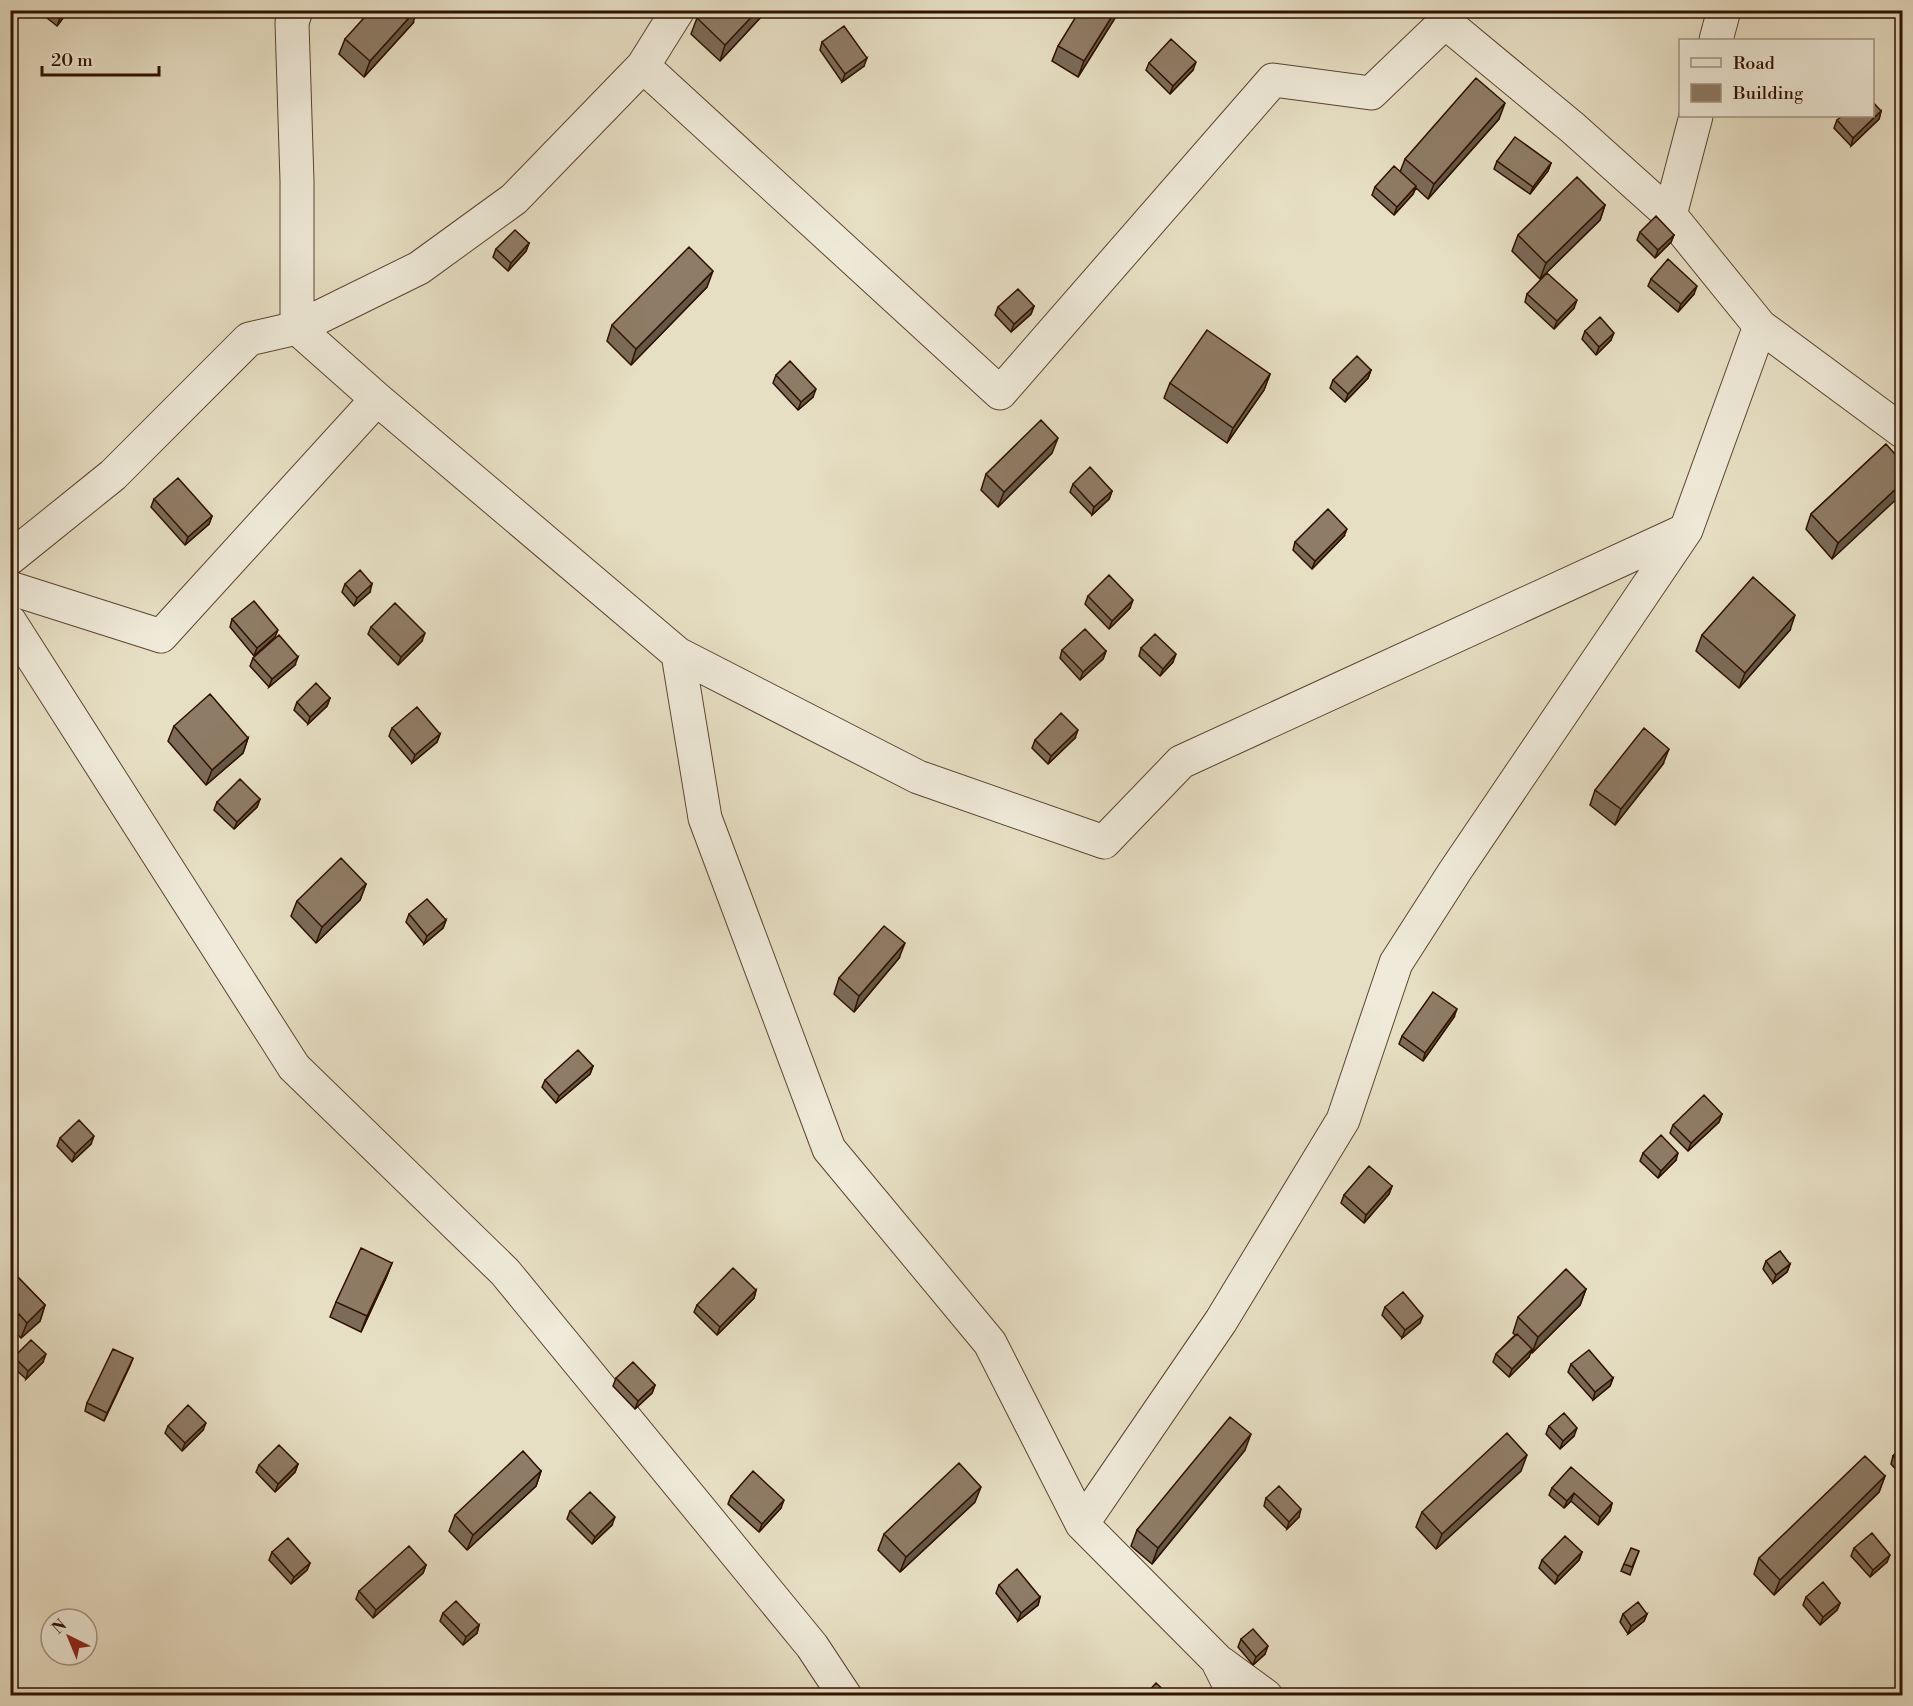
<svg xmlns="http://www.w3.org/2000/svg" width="1913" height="1706" viewBox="0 0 1913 1706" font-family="'Libre Bodoni',serif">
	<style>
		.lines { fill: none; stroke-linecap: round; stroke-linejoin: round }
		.street-casing { stroke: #5d4431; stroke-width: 35 }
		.street { stroke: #efead9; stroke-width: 33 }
		.wall { fill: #7b6b58; stroke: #2f1100; stroke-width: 1.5 }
		.shaded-wall { fill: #645747; stroke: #2f1100; stroke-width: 1.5 }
		.building { fill: #8f7c66; stroke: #2f1100; stroke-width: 1.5 }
	</style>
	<rect width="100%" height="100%" fill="#e7dfc4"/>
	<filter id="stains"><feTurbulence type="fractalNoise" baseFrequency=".00333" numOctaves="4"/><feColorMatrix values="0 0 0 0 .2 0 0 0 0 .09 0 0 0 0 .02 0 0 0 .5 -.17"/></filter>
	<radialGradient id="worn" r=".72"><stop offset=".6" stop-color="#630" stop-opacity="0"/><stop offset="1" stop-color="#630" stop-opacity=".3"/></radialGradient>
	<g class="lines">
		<defs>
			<path id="street" d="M 296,10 L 292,23 L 297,181 L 297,328 L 377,399
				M 1716,40 L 1724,10
				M 643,66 L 678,10
				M 1670,215 L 1696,116
				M 1760,326 L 1902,431
				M 10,558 L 113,475 L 249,339 L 297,328 L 419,268 L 514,199 L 643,66 L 1000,393 L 1273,80 L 1371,93 L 1445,22 L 1573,128 L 1670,215 L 1760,326 L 1686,530 L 1455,871 L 1396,963 L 1343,1120 L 1221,1321 L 1082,1524
				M 10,588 L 161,636 L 377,399 L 678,654 L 918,777 L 1104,842 L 1181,762 L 1686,530
				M 10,622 L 294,1067 L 505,1272 L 812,1646 L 845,1696
				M 678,654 L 705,818 L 829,1149 L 990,1343 L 1082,1524 L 1217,1660 L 1235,1696
				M 1221,1663 L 1266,1696"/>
		</defs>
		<use href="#street" class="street-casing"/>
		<use href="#street" class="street"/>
	</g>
	<path class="wall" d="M 37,10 L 69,10 L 57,26 Z
		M 917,10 L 931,10 L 927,17 Z
		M 1120,10 L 1078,77 L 1052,61 L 1058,46 Z
		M 761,17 L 720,61 L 691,34 L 697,18 Z
		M 413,23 L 364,77 L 339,54 L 345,39 Z
		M 822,42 L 864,66 L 842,82 L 820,50 Z
		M 1149,63 L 1193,70 L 1170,94 L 1146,70 Z
		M 1881,111 L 1879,119 L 1851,146 L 1834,128 L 1837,120 Z
		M 1499,119 L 1428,199 L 1416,188 L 1413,194 L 1394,215 L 1372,195 L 1375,187 L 1400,172 L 1405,159 Z
		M 1497,161 L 1551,163 L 1548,171 L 1530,194 L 1494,169 Z
		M 1605,205 L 1600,220 L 1540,279 L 1512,251 L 1518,235 Z
		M 1640,232 L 1674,235 L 1671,242 L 1655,258 L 1637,240 Z
		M 529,243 L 526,251 L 508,271 L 493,257 L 496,249 Z
		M 1651,279 L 1694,294 L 1678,312 L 1648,286 Z
		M 707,287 L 631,365 L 607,341 L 612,325 Z
		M 1527,294 L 1574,308 L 1554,329 L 1525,302 Z
		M 1034,306 L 1031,314 L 1011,332 L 995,315 L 998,307 Z
		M 1585,331 L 1611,340 L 1596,355 L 1582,339 Z
		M 1371,370 L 1368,378 L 1345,402 L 1330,388 L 1333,380 Z
		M 1270,374 L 1264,390 L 1227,443 L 1164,398 L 1170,383 Z
		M 776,375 L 813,397 L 798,410 L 773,383 Z
		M 1886,444 L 1832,559 L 1806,529 L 1811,514 Z
		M 1052,453 L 998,507 L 981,490 L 986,474 Z
		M 1073,484 L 1112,491 L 1109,499 L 1092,515 L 1070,492 Z
		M 154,499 L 212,516 L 209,524 L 185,545 L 151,507 Z
		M 1344,536 L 1312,569 L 1293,550 L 1295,542 Z
		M 345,584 L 370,592 L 354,606 L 342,592 Z
		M 1088,596 L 1130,608 L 1109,629 L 1085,604 Z
		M 232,619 L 275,637 L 254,656 L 230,627 Z
		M 371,627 L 422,641 L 398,665 L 368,634 Z
		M 1790,630 L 1739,688 L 1696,651 L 1702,635 Z
		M 1141,648 L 1173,662 L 1160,676 L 1139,656 Z
		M 1062,650 L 1106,651 L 1103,659 L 1080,680 L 1060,658 Z
		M 253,658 L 295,665 L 269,687 L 250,666 Z
		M 330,698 L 327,706 L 308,724 L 294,710 L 297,702 Z
		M 174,726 L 248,738 L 243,753 L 206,785 L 168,741 Z
		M 392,728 L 440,734 L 437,742 L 412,763 L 389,736 Z
		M 1075,738 L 1048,764 L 1032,748 L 1035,740 Z
		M 1663,764 L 1615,825 L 1590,805 L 1595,790 Z
		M 260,799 L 257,807 L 234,829 L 214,810 L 217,802 Z
		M 366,884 L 360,900 L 316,943 L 291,916 L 297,901 Z
		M 409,914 L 446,920 L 443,928 L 424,944 L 406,922 Z
		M 899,958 L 854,1012 L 834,994 L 839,978 Z
		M 1454,1017 L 1423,1061 L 1399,1044 L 1402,1036 Z
		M 593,1066 L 590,1074 L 556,1103 L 542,1087 L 545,1080 Z
		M 1722,1114 L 1719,1122 L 1688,1151 L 1670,1133 L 1673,1125 Z
		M 60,1138 L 91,1144 L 72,1162 L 57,1146 Z
		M 1643,1153 L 1676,1160 L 1658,1178 L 1640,1161 Z
		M 1392,1186 L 1389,1194 L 1364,1223 L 1341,1203 L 1344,1195 Z
		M 1766,1261 L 1790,1264 L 1787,1272 L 1773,1283 L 1763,1269 Z
		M 392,1263 L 386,1278 L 361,1332 L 330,1317 L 336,1302 Z
		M 10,1269 L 45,1305 L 40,1321 L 21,1338 L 13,1330 L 10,1332 Z
		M 1586,1289 L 1580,1305 L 1532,1353 L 1531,1351 L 1529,1357 L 1509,1377 L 1493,1362 L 1496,1354 L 1515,1335 L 1513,1333 L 1518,1317 Z
		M 756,1290 L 754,1298 L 717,1335 L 694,1312 L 697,1305 Z
		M 1385,1307 L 1420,1323 L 1402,1338 L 1382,1315 Z
		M 14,1357 L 43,1362 L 26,1379 L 11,1365 Z
		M 133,1358 L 104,1421 L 85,1411 L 87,1403 Z
		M 1571,1364 L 1613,1378 L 1610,1386 L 1593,1400 L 1568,1372 Z
		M 616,1378 L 655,1385 L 652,1393 L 635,1409 L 613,1386 Z
		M 168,1426 L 203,1430 L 182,1451 L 165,1433 Z
		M 1549,1426 L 1574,1436 L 1560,1449 L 1546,1434 Z
		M 1902,1447 L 1902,1476 L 1891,1464 L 1893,1456 Z
		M 1245,1450 L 1152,1564 L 1131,1546 L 1137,1530 Z
		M 298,1464 L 295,1472 L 275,1492 L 256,1472 L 259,1465 Z
		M 541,1471 L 536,1486 L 467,1550 L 449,1531 L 455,1515 Z
		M 1521,1471 L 1436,1549 L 1416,1527 L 1422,1512 Z
		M 1885,1476 L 1879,1492 L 1774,1595 L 1754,1574 L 1759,1558 Z
		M 1552,1488 L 1612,1503 L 1610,1511 L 1598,1525 L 1571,1501 L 1564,1508 L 1549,1495 Z
		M 731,1496 L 781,1508 L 759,1532 L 728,1504 Z
		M 1266,1498 L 1299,1517 L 1287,1529 L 1264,1506 Z
		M 975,1502 L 900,1572 L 878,1550 L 884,1534 Z
		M 570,1511 L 612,1525 L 592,1544 L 567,1519 Z
		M 1854,1548 L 1887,1562 L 1870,1577 L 1851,1556 Z
		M 1639,1551 L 1630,1575 L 1621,1571 L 1624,1564 Z
		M 272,1552 L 310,1563 L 307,1570 L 291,1584 L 269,1560 Z
		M 1582,1552 L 1579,1560 L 1555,1584 L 1539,1568 L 1542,1560 Z
		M 426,1565 L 423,1573 L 373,1618 L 356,1599 L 359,1591 Z
		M 999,1585 L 1040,1597 L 1038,1605 L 1018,1621 L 996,1593 Z
		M 1806,1597 L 1840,1603 L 1837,1610 L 1820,1625 L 1803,1605 Z
		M 443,1613 L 479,1625 L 477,1633 L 463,1645 L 440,1621 Z
		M 1623,1614 L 1647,1614 L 1644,1621 L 1628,1634 L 1620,1622 Z
		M 1241,1639 L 1265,1654 L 1253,1665 L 1238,1647 Z"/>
	<path class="shaded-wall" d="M 63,10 L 69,10 L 57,26 Z
		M 416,10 L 417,10 L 413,23 L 364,77 L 370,61 Z
		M 758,10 L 763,10 L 761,17 L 720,61 L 725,45 Z
		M 1116,10 L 1120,10 L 1078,77 L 1084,61 Z
		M 867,58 L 864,66 L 842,82 L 845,74 Z
		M 1196,62 L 1193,70 L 1170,94 L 1173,86 Z
		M 1505,103 L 1499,119 L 1428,199 L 1434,184 Z
		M 1881,111 L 1879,119 L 1851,146 L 1853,138 Z
		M 1551,163 L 1548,171 L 1530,194 L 1533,187 Z
		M 1416,186 L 1413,194 L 1394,215 L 1397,207 Z
		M 1605,205 L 1600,220 L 1540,279 L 1546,263 Z
		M 1674,235 L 1671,242 L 1655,258 L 1658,250 Z
		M 529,243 L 526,251 L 508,271 L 511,263 Z
		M 713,271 L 707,287 L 631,365 L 636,349 Z
		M 1697,286 L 1694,294 L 1678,312 L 1681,304 Z
		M 1577,300 L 1574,308 L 1554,329 L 1557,321 Z
		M 1034,306 L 1031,314 L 1011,332 L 1014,324 Z
		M 1614,333 L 1611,340 L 1596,355 L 1599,347 Z
		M 1371,370 L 1368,378 L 1345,402 L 1348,394 Z
		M 1270,374 L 1264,390 L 1227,443 L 1233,428 Z
		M 816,389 L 813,397 L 798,410 L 801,402 Z
		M 1058,438 L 1052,453 L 998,507 L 1004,492 Z
		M 1902,483 L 1902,494 L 1832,559 L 1838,543 Z
		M 1112,491 L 1109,499 L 1092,515 L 1094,507 Z
		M 212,516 L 209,524 L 185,545 L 188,537 Z
		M 1347,529 L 1344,536 L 1312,569 L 1315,561 Z
		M 372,584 L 370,592 L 354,606 L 357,598 Z
		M 1133,600 L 1130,608 L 1109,629 L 1112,621 Z
		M 1795,615 L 1790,630 L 1739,688 L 1745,673 Z
		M 278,630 L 275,637 L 254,656 L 257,648 Z
		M 425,633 L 422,641 L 398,665 L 401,657 Z
		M 1106,651 L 1103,659 L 1080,680 L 1083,672 Z
		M 1176,654 L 1173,662 L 1160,676 L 1163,669 Z
		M 298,657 L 295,665 L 269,687 L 272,679 Z
		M 330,698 L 327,706 L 308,724 L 310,717 Z
		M 1078,730 L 1075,738 L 1048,764 L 1051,756 Z
		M 440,734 L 437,742 L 412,763 L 415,755 Z
		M 248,738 L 243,753 L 206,785 L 212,770 Z
		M 1669,749 L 1663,764 L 1615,825 L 1621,809 Z
		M 260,799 L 257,807 L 234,829 L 237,822 Z
		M 366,884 L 360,900 L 316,943 L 322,927 Z
		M 446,920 L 443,928 L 424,944 L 427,936 Z
		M 905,943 L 899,958 L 854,1012 L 859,996 Z
		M 1457,1009 L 1454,1017 L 1423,1061 L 1425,1053 Z
		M 593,1066 L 590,1074 L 556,1103 L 559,1096 Z
		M 1722,1114 L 1719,1122 L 1688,1151 L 1691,1143 Z
		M 94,1136 L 91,1144 L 72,1162 L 75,1154 Z
		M 1678,1153 L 1676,1160 L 1658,1178 L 1661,1171 Z
		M 1392,1186 L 1389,1194 L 1364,1223 L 1366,1215 Z
		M 392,1263 L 386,1278 L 361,1332 L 367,1316 Z
		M 1790,1264 L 1787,1272 L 1773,1283 L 1776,1275 Z
		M 1586,1289 L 1580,1305 L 1532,1353 L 1538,1337 Z
		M 756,1290 L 754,1298 L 717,1335 L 720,1327 Z
		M 45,1305 L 40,1321 L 21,1338 L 27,1323 Z
		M 19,1314 L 13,1330 L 10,1332 L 10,1322 Z
		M 1423,1316 L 1420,1323 L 1402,1338 L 1405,1330 Z
		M 1532,1349 L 1529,1357 L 1509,1377 L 1512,1369 Z
		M 46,1354 L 43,1362 L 26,1379 L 28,1371 Z
		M 133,1358 L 130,1366 L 104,1421 L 107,1413 Z
		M 1613,1378 L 1610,1386 L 1593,1400 L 1595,1392 Z
		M 655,1385 L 652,1393 L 635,1409 L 638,1401 Z
		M 206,1423 L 203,1430 L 182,1451 L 185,1443 Z
		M 1577,1428 L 1574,1436 L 1560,1449 L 1563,1441 Z
		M 1251,1434 L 1245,1450 L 1152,1564 L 1158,1548 Z
		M 1527,1455 L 1521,1471 L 1436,1549 L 1442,1534 Z
		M 298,1464 L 295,1472 L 275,1492 L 278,1484 Z
		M 541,1471 L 536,1486 L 467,1550 L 473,1535 Z
		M 1885,1476 L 1879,1492 L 1774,1595 L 1780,1580 Z
		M 981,1487 L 975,1502 L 900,1572 L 906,1557 Z
		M 1574,1493 L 1571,1501 L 1564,1508 L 1567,1501 Z
		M 784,1500 L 781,1508 L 759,1532 L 762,1524 Z
		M 1612,1503 L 1610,1511 L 1598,1525 L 1600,1517 Z
		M 1301,1509 L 1299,1517 L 1287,1529 L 1289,1522 Z
		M 615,1517 L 612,1525 L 592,1544 L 595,1537 Z
		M 1582,1552 L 1579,1560 L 1555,1584 L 1558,1576 Z
		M 1890,1555 L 1887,1562 L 1870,1577 L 1873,1570 Z
		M 310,1563 L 307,1570 L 291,1584 L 294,1577 Z
		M 426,1565 L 423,1573 L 373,1618 L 376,1610 Z
		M 1040,1597 L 1038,1605 L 1018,1621 L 1021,1613 Z
		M 1840,1603 L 1837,1610 L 1820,1625 L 1823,1617 Z
		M 1647,1614 L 1644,1621 L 1628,1634 L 1631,1626 Z
		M 479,1625 L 477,1633 L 463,1645 L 466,1637 Z
		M 1268,1646 L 1265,1654 L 1253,1665 L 1256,1657 Z"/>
	<path class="building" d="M 371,10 L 416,10 L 370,61 L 345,39 Z
		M 704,10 L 758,10 L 725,45 L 697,18 Z
		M 1080,10 L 1116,10 L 1084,61 L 1058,46 Z
		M 844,26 L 867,58 L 845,74 L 822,42 Z
		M 1171,39 L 1196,62 L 1173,86 L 1149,63 Z
		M 1476,78 L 1505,103 L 1434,184 L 1405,159 Z
		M 1872,101 L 1881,111 L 1853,138 L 1837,120 L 1842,116 L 1872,116 Z
		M 1515,137 L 1551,163 L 1533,187 L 1497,161 Z
		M 1394,166 L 1416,186 L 1397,207 L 1375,187 Z
		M 1577,177 L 1605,205 L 1546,263 L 1518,235 Z
		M 1656,216 L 1674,235 L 1658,250 L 1640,232 Z
		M 515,230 L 529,243 L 511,263 L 496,249 Z
		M 689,247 L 713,271 L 636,349 L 612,325 Z
		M 1668,259 L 1697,286 L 1681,304 L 1651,279 Z
		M 1547,273 L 1577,300 L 1557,321 L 1527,294 Z
		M 1018,289 L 1034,306 L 1014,324 L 998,307 Z
		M 1600,317 L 1614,333 L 1599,347 L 1585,331 Z
		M 1207,330 L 1270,374 L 1233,428 L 1170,383 Z
		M 1357,356 L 1371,370 L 1348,394 L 1333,380 Z
		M 790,361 L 816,389 L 801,402 L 776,375 Z
		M 1041,420 L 1058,438 L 1004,492 L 986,474 Z
		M 1886,444 L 1902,462 L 1902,483 L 1838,543 L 1811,514 Z
		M 1090,467 L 1112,491 L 1094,507 L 1073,484 Z
		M 178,478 L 212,516 L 188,537 L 154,499 Z
		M 1328,509 L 1347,529 L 1315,561 L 1295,542 Z
		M 360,570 L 372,584 L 357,598 L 345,584 Z
		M 1109,575 L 1133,600 L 1112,621 L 1088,596 Z
		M 1753,577 L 1795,615 L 1745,673 L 1702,635 Z
		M 254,601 L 278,630 L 257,648 L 232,619 Z
		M 395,603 L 425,633 L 401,657 L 371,627 Z
		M 1085,629 L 1106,651 L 1083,672 L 1062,650 Z
		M 1155,634 L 1176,654 L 1163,669 L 1141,648 Z
		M 279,635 L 298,657 L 272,679 L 253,658 Z
		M 316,683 L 330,698 L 310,717 L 297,702 Z
		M 210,694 L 248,738 L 212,770 L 174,726 Z
		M 417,707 L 440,734 L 415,755 L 392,728 Z
		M 1061,713 L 1078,730 L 1051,756 L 1035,740 Z
		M 1644,728 L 1669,749 L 1621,809 L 1595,790 Z
		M 240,779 L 260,799 L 237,822 L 217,802 Z
		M 341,858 L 366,884 L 322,927 L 297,901 Z
		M 427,899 L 446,920 L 427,936 L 409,914 Z
		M 884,926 L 905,943 L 859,996 L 839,978 Z
		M 1433,992 L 1457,1009 L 1425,1053 L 1402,1036 Z
		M 578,1050 L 593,1066 L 559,1096 L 545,1080 Z
		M 1704,1095 L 1722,1114 L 1691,1143 L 1673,1125 Z
		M 79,1120 L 94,1136 L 75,1154 L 60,1138 Z
		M 1661,1135 L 1678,1153 L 1661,1171 L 1643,1153 Z
		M 1369,1166 L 1392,1186 L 1366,1215 L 1344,1195 Z
		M 361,1248 L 392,1263 L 367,1316 L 336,1302 Z
		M 1780,1251 L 1790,1264 L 1776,1275 L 1766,1261 Z
		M 733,1268 L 756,1290 L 720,1327 L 697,1305 Z
		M 10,1269 L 45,1305 L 27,1323 L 19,1314 L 10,1322 Z
		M 1566,1269 L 1586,1289 L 1538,1337 L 1518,1317 Z
		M 1403,1292 L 1423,1316 L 1405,1330 L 1385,1307 Z
		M 1517,1334 L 1532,1349 L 1512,1369 L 1496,1354 Z
		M 31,1340 L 46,1354 L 28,1371 L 14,1357 Z
		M 113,1349 L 133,1358 L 107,1413 L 87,1403 Z
		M 1589,1350 L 1613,1378 L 1595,1392 L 1571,1364 Z
		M 633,1362 L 655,1385 L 638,1401 L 616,1378 Z
		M 188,1405 L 206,1423 L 185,1443 L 168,1426 Z
		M 1564,1413 L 1577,1428 L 1563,1441 L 1549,1426 Z
		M 1230,1417 L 1251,1434 L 1158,1548 L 1137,1530 Z
		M 1507,1433 L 1527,1455 L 1442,1534 L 1422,1512 Z
		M 279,1445 L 298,1464 L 278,1484 L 259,1465 Z
		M 1902,1447 L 1902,1465 L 1893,1456 Z
		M 523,1451 L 541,1471 L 473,1535 L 455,1515 Z
		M 1865,1456 L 1885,1476 L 1780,1580 L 1759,1558 Z
		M 959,1463 L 981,1487 L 906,1557 L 884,1534 Z
		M 1571,1467 L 1612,1503 L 1600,1517 L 1574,1493 L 1567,1501 L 1552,1488 Z
		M 753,1471 L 784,1500 L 762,1524 L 731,1496 Z
		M 1279,1486 L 1301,1509 L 1289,1522 L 1266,1498 Z
		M 590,1492 L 615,1517 L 595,1537 L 570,1511 Z
		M 1872,1533 L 1890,1555 L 1873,1570 L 1854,1548 Z
		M 1565,1536 L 1582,1552 L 1558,1576 L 1542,1560 Z
		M 288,1538 L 310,1563 L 294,1577 L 272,1552 Z
		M 409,1546 L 426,1565 L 376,1610 L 359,1591 Z
		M 1631,1548 L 1639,1551 L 1632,1567 L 1624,1564 Z
		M 1017,1569 L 1040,1597 L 1021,1613 L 999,1585 Z
		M 1823,1582 L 1840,1603 L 1823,1617 L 1806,1597 Z
		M 456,1601 L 479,1625 L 466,1637 L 443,1613 Z
		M 1638,1602 L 1647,1614 L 1631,1626 L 1623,1614 Z
		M 1253,1629 L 1268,1646 L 1256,1657 L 1241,1639 Z
		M 1156,1683 L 1169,1695 L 1145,1695 Z"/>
	<rect width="1913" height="1706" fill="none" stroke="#e7dfc4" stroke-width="36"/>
	<rect x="12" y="12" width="1889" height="1682" fill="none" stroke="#2f1100" stroke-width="3"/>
	<rect x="18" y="18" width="1877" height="1670" fill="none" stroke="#2f1100" stroke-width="1.5"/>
	<rect x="1679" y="39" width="195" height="78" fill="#efead9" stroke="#a29382" stroke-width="1.5"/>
	<rect x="1691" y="58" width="30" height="9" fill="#efead9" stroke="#a29382" stroke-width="1.5"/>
	<text x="1733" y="69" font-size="18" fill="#2f1100">Road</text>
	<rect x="1691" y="84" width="30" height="18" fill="#8f7c66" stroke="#a29382" stroke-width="1.5"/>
	<text x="1733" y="99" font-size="18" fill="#2f1100">Building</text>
	<g transform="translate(69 1637) rotate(317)"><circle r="28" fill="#efead9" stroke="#a29382" stroke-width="1.5"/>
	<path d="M0-4.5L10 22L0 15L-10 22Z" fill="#8f2418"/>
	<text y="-9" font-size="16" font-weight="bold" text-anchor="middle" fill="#2f1100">N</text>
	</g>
	<path d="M42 66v9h117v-9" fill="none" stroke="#2f1100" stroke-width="3"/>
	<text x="51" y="66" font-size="18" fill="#2f1100" stroke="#efead9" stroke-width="4.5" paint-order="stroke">20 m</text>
	<rect width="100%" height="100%" filter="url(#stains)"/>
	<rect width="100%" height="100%" fill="url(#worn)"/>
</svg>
